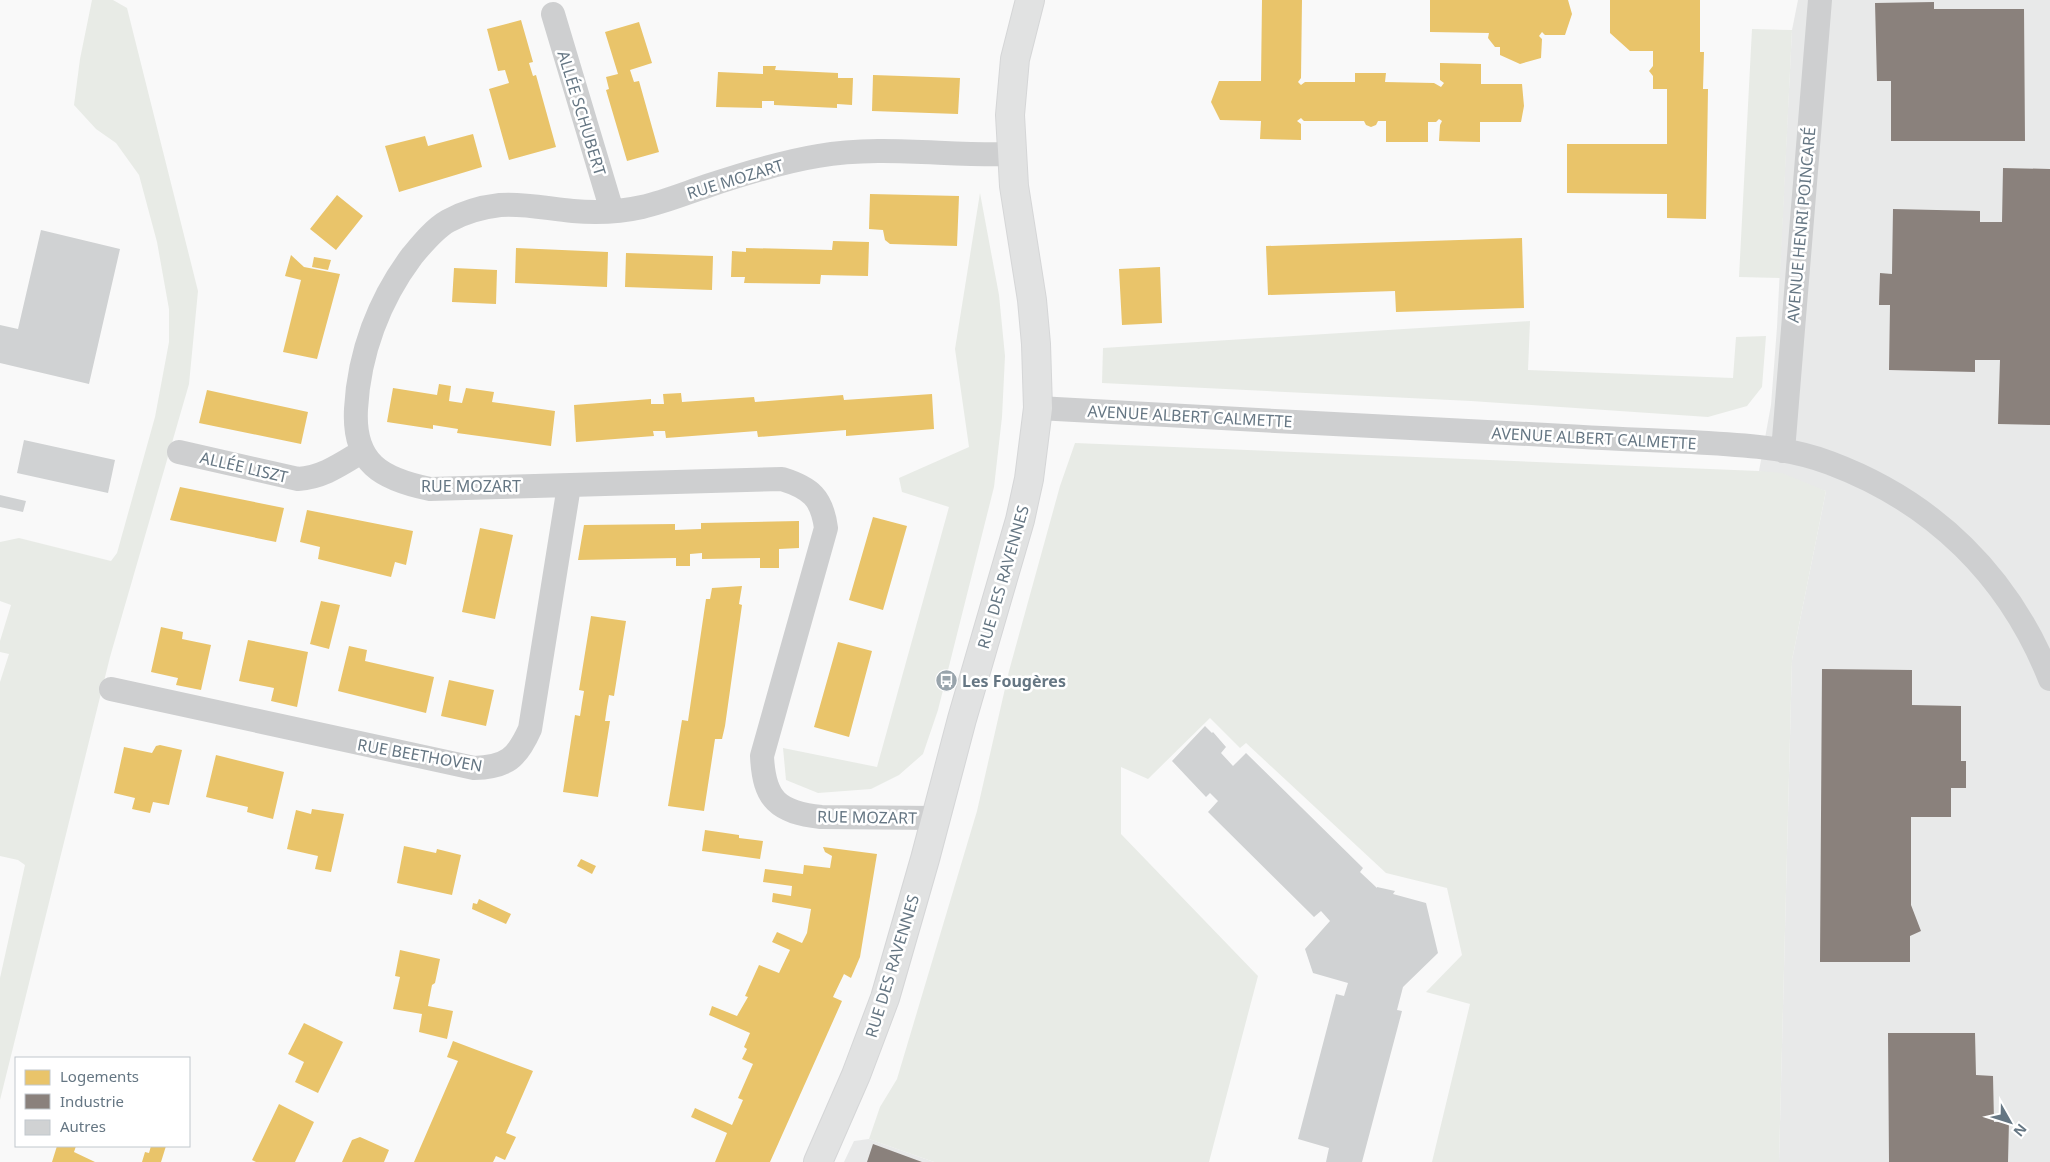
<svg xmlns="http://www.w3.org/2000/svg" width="2050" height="1162" viewBox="0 0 2050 1162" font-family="'Noto Sans',sans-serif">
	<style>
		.built { fill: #e8e9e9 }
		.green { fill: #e8ebe6 }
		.homes { fill: #e9c46a }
		.industry { fill: #8a817c }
		.building { fill: #d0d2d3 }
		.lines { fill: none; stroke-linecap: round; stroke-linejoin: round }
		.secondary-casing { stroke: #d5d6d7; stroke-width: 30 }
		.street { stroke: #cecfd0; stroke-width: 24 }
		.secondary { stroke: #e1e2e2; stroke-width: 28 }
		.labels { text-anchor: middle; stroke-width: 5; stroke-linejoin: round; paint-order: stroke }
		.street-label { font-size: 16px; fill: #657683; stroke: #fff }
		.poi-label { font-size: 16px; font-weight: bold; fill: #657683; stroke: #fff; text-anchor: start }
	</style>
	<rect width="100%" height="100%" fill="#f9f9f9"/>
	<path class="built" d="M 1798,0 L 2050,0 L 2050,1162 L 1779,1162 L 1792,660 L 1826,491 L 1759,471 L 1771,405 L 1777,327 L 1792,30 Z
		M 869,1139 L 934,1162 L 844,1162 L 854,1141 Z"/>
	<path class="green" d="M 92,0 L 113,0 L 127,8 L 198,291 L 189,384 L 110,657 L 0,1100 L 0,978 L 25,865 L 18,860 L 0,856 L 0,682 L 9,654 L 0,652 L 0,641 L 11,605 L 0,601 L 0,542 L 19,538 L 111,561 L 117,553 L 155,417 L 169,342 L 169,309 L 157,242 L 139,175 L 116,143 L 96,129 L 74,105 L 80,59 Z
		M 1752,29 L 1792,30 L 1780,278 L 1739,277 Z
		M 980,193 L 999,295 L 1005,356 L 1002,417 L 994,487 L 938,710 L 923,754 L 899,775 L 871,789 L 818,793 L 786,780 L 783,748 L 877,767 L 949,507 L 902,492 L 899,478 L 969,447 L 955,349 Z
		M 1530,321 L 1528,370 L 1733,378 L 1736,337 L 1766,336 L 1762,387 L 1747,406 L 1708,417 L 1471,401 L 1102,383 L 1103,348 Z
		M 1075,443 L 1759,471 L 1782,473 L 1826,491 L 1792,660 L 1779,1162 L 1432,1162 L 1470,1004 L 1426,992 L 1462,955 L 1447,888 L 1386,873 L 1246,743 L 1240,748 L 1210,718 L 1148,779 L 1121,767 L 1121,834 L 1258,976 L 1209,1162 L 934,1162 L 869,1139 L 880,1107 L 897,1079 L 977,811 L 1009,671 L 1060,486 Z"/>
	<path class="homes" d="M 1262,0 L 1302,0 L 1301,78 L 1298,82 L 1301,85 L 1305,82 L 1355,82 L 1355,73 L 1386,73 L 1385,82 L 1434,83 L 1441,87 L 1444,83 L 1440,80 L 1440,63 L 1481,64 L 1481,84 L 1522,84 L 1524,106 L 1521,122 L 1480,122 L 1480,142 L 1439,141 L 1440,125 L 1442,121 L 1439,119 L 1436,122 L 1428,122 L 1428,142 L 1386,142 L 1386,121 L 1378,121 L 1376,125 L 1371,127 L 1366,125 L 1364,121 L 1304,121 L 1301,118 L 1297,121 L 1301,124 L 1301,140 L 1260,139 L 1261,121 L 1220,120 L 1211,102 L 1219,81 L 1261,81 Z
		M 1430,0 L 1568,0 L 1572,14 L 1565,35 L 1545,35 L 1542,32 L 1539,36 L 1542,39 L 1541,58 L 1520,64 L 1500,55 L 1500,47 L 1495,47 L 1488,38 L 1489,33 L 1430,32 Z
		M 1610,0 L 1700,0 L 1700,52 L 1704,52 L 1703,89 L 1708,89 L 1706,219 L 1667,218 L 1667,194 L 1567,193 L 1567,144 L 1667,144 L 1667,89 L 1653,89 L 1653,76 L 1649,71 L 1653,66 L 1653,51 L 1630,51 L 1610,33 Z
		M 521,20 L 533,62 L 529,63 L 533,76 L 536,75 L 556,147 L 509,160 L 489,89 L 509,83 L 505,70 L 498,71 L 487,29 Z
		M 639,22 L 652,63 L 630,70 L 634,82 L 639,81 L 659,152 L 627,161 L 606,90 L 609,89 L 606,77 L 618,74 L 605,32 Z
		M 763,66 L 776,66 L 775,70 L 838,73 L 838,78 L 853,78 L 852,105 L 837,104 L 837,108 L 774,105 L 774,101 L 762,101 L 762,108 L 716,107 L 718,72 L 763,74 Z
		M 873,75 L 960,78 L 958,114 L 872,111 Z
		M 473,134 L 482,167 L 399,192 L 385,146 L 425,136 L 428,146 Z
		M 870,194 L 959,196 L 957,246 L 890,244 L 885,240 L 883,230 L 869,229 Z
		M 337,195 L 363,216 L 336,250 L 310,229 Z
		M 1522,238 L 1524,308 L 1396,312 L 1395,291 L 1268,295 L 1266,246 Z
		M 833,241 L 869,242 L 868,276 L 821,275 L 820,284 L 744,283 L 745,277 L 731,277 L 732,251 L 746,252 L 746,248 L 832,250 Z
		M 516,248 L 608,252 L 607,287 L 515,283 Z
		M 626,253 L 713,256 L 712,290 L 625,287 Z
		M 291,255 L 304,267 L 340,274 L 317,359 L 283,352 L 301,280 L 285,276 Z
		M 314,257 L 331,260 L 328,270 L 312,267 Z
		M 1160,267 L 1162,323 L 1122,325 L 1119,269 Z
		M 454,268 L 497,270 L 496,304 L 452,302 Z
		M 439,384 L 451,386 L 449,401 L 462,403 L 466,388 L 494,392 L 492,402 L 555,411 L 551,446 L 457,433 L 458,429 L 433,425 L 433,429 L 387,422 L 393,388 L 437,395 Z
		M 207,390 L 308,412 L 301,444 L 199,423 Z
		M 681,393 L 682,402 L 754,397 L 755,402 L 843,395 L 844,400 L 932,394 L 934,429 L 846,436 L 846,430 L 758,437 L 757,431 L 666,438 L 665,431 L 653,431 L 654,436 L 576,442 L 574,405 L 651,399 L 651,404 L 664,404 L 663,394 Z
		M 180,487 L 284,508 L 276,542 L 170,520 Z
		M 307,510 L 413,531 L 406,565 L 395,562 L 391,577 L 318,559 L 320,547 L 300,542 Z
		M 873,517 L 907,526 L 883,610 L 849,600 Z
		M 799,521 L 799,548 L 779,549 L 779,568 L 760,568 L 760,558 L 702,559 L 702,553 L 690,554 L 690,566 L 676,566 L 676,558 L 578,560 L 584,525 L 675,524 L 675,530 L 701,529 L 701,523 Z
		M 480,528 L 513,535 L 495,619 L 462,612 Z
		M 742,586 L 739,604 L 742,605 L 725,726 L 722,739 L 715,739 L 704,811 L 668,806 L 682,720 L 688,721 L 706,599 L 710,599 L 712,588 Z
		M 321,601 L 340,605 L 329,649 L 310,644 Z
		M 591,616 L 626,621 L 614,696 L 609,695 L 607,707 L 605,721 L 610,721 L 598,797 L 563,792 L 575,715 L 580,716 L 582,703 L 584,691 L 579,690 Z
		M 161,627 L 183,632 L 182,639 L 211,645 L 201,690 L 176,685 L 178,678 L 151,672 Z
		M 248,640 L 308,652 L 297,707 L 271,701 L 274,688 L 239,681 Z
		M 838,642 L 872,651 L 849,737 L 814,727 Z
		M 349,646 L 367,650 L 365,661 L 434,677 L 426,713 L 338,691 Z
		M 449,680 L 494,690 L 486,726 L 441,716 Z
		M 160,745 L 182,750 L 169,805 L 153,802 L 150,813 L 132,809 L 135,798 L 114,793 L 124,747 L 152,753 L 156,746 Z
		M 216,755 L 284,772 L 273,819 L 247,812 L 248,807 L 206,797 Z
		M 312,809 L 344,814 L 331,872 L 315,869 L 318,856 L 287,849 L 296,810 L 311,814 Z
		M 705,830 L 739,835 L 739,838 L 763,841 L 760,859 L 702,851 Z
		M 404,846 L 436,853 L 437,849 L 461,855 L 452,895 L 397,883 Z
		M 823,847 L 877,854 L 860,957 L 851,978 L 844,974 L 833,997 L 842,1001 L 770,1162 L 715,1162 L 727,1133 L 691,1117 L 695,1108 L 732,1125 L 743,1100 L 738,1098 L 753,1064 L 742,1059 L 747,1049 L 744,1047 L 750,1033 L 709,1015 L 712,1006 L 737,1016 L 748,997 L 745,996 L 759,965 L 779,973 L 790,950 L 772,942 L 777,932 L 802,943 L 807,933 L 811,909 L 772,902 L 773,893 L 791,896 L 792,886 L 763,882 L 765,869 L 803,874 L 804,865 L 830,868 L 832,856 L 825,852 Z
		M 581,859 L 596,866 L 592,874 L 577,866 Z
		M 479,899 L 511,914 L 506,924 L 472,909 L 473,903 L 477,904 Z
		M 400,950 L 440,959 L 435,983 L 432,985 L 428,1006 L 453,1011 L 447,1039 L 419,1032 L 422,1014 L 393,1009 L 400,977 L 395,976 Z
		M 304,1023 L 343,1042 L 318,1093 L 295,1082 L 304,1062 L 288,1054 Z
		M 453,1041 L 533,1071 L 506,1133 L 516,1137 L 505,1160 L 496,1156 L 493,1162 L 414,1162 L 458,1061 L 447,1057 Z
		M 279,1104 L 314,1122 L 295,1162 L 256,1162 L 252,1160 Z
		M 360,1137 L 389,1150 L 384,1162 L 342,1162 L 352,1140 Z
		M 57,1146 L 76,1146 L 74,1152 L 95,1162 L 52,1162 Z
		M 151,1146 L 166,1146 L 161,1162 L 142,1162 L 145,1152 L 149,1153 Z"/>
	<path class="industry" d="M 1934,2 L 1934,9 L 2024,9 L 2025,141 L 1891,141 L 1891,81 L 1877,81 L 1875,3 Z
		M 2003,168 L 2050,169 L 2050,425 L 1998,424 L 2000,360 L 1975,360 L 1975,372 L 1889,370 L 1890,305 L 1879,305 L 1880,273 L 1892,274 L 1893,209 L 1980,211 L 1980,222 L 2002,222 Z
		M 1822,669 L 1912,670 L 1912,705 L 1961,706 L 1961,761 L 1966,761 L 1966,788 L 1951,788 L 1951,817 L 1911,817 L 1911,905 L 1921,931 L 1910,936 L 1910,962 L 1820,962 Z
		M 1888,1033 L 1975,1033 L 1976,1075 L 1993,1076 L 1994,1122 L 2009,1121 L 2008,1162 L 1889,1162 Z
		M 873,1144 L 922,1162 L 867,1162 Z"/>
	<path class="building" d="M 41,230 L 120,249 L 89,384 L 0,363 L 0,325 L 18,329 Z
		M 24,440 L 115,460 L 108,493 L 17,473 Z
		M 0,495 L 26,501 L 23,512 L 0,507 Z
		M 1205,726 L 1212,733 L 1213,732 L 1226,747 L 1221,753 L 1233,766 L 1246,753 L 1363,868 L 1360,872 L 1377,888 L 1377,887 L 1395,891 L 1393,894 L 1426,903 L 1438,953 L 1403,987 L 1397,1010 L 1402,1011 L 1362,1162 L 1326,1162 L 1329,1148 L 1298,1139 L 1336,994 L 1344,996 L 1348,983 L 1313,973 L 1305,949 L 1330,921 L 1321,911 L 1314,917 L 1208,812 L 1218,801 L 1210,793 L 1206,797 L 1172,761 Z"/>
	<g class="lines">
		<defs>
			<path id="secondary" d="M 818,1162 L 856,1075 L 885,998 L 925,859 L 962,719 L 1020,520 L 1029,479 L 1038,408 L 1036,344 L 1032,300 L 1014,186 L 1010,115 L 1015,59 L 1030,0"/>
		</defs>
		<use href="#secondary" class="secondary-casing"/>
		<path class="street" d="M 553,14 L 612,211
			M 1038,408 C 1208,417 1377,427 1547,435 C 1595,438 1643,440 1692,442 C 1738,445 1786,446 1830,463 C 1934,502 2009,576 2050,679
			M 1783,451 L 1820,0
			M 179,452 L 298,479 C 324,477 341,464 363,451
			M 111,689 L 474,768 C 507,767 517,758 530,729 L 569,486
			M 936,818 L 821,817 C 778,812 764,800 762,756 L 826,528 C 822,498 811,488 782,479 L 430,489 C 381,479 353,463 356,409 C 359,353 379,300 412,256 C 422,244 434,229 448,221 C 464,212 483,207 500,205 C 525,203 549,209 573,211 C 596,213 620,212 642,207 C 664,202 686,193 707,186 C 743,174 781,162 818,156 C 881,145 947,156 1010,154"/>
		<use href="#secondary" class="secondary"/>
	</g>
	<defs>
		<symbol id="bus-disc" viewBox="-11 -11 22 22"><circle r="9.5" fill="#99a4ac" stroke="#fff"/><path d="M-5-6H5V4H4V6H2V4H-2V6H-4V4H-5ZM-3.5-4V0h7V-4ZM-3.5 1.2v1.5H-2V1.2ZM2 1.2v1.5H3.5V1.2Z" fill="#fff"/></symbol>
	</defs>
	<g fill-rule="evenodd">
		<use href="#bus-disc" x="934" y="668" width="25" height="25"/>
	</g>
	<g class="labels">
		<g class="street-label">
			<text transform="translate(582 113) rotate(73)" y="6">ALLÉE SCHUBERT</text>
			<text transform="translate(735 179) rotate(-17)" y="6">RUE MOZART</text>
			<text transform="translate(1801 225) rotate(-85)" y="6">AVENUE HENRI POINCARÉ</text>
			<text transform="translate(1190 416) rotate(3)" y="6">AVENUE ALBERT CALMETTE</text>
			<text transform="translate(1594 438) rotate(3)" y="6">AVENUE ALBERT CALMETTE</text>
			<text transform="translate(244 467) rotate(13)" y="6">ALLÉE LISZT</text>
			<text x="471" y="492">RUE MOZART</text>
			<text transform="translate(1003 577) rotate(-74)" y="6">RUE DES RAVENNES</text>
			<text transform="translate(420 755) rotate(10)" y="6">RUE BEETHOVEN</text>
			<text transform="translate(867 817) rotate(1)" y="6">RUE MOZART</text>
			<text transform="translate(892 966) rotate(-73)" y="6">RUE DES RAVENNES</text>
		</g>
		<g class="poi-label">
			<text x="962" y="687">Les Fougères</text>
		</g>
	</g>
	<rect x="15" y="1057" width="175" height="90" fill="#ffffff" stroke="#c1c8cd"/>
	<rect x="25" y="1070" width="25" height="15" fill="#e9c46a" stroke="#c1c8cd"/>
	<text x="60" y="1082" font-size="15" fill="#657683">Logements</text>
	<rect x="25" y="1094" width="25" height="15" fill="#8a817c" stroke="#c1c8cd"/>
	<text x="60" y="1107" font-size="15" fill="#657683">Industrie</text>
	<rect x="25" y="1120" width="25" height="15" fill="#d0d2d3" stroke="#c1c8cd"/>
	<text x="60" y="1132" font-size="15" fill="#657683">Autres</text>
	<g transform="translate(2010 1122) rotate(129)" stroke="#ffffff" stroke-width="4" paint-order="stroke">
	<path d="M0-4L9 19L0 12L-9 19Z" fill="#657683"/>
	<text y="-8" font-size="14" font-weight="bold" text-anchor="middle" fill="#657683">N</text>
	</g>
</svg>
